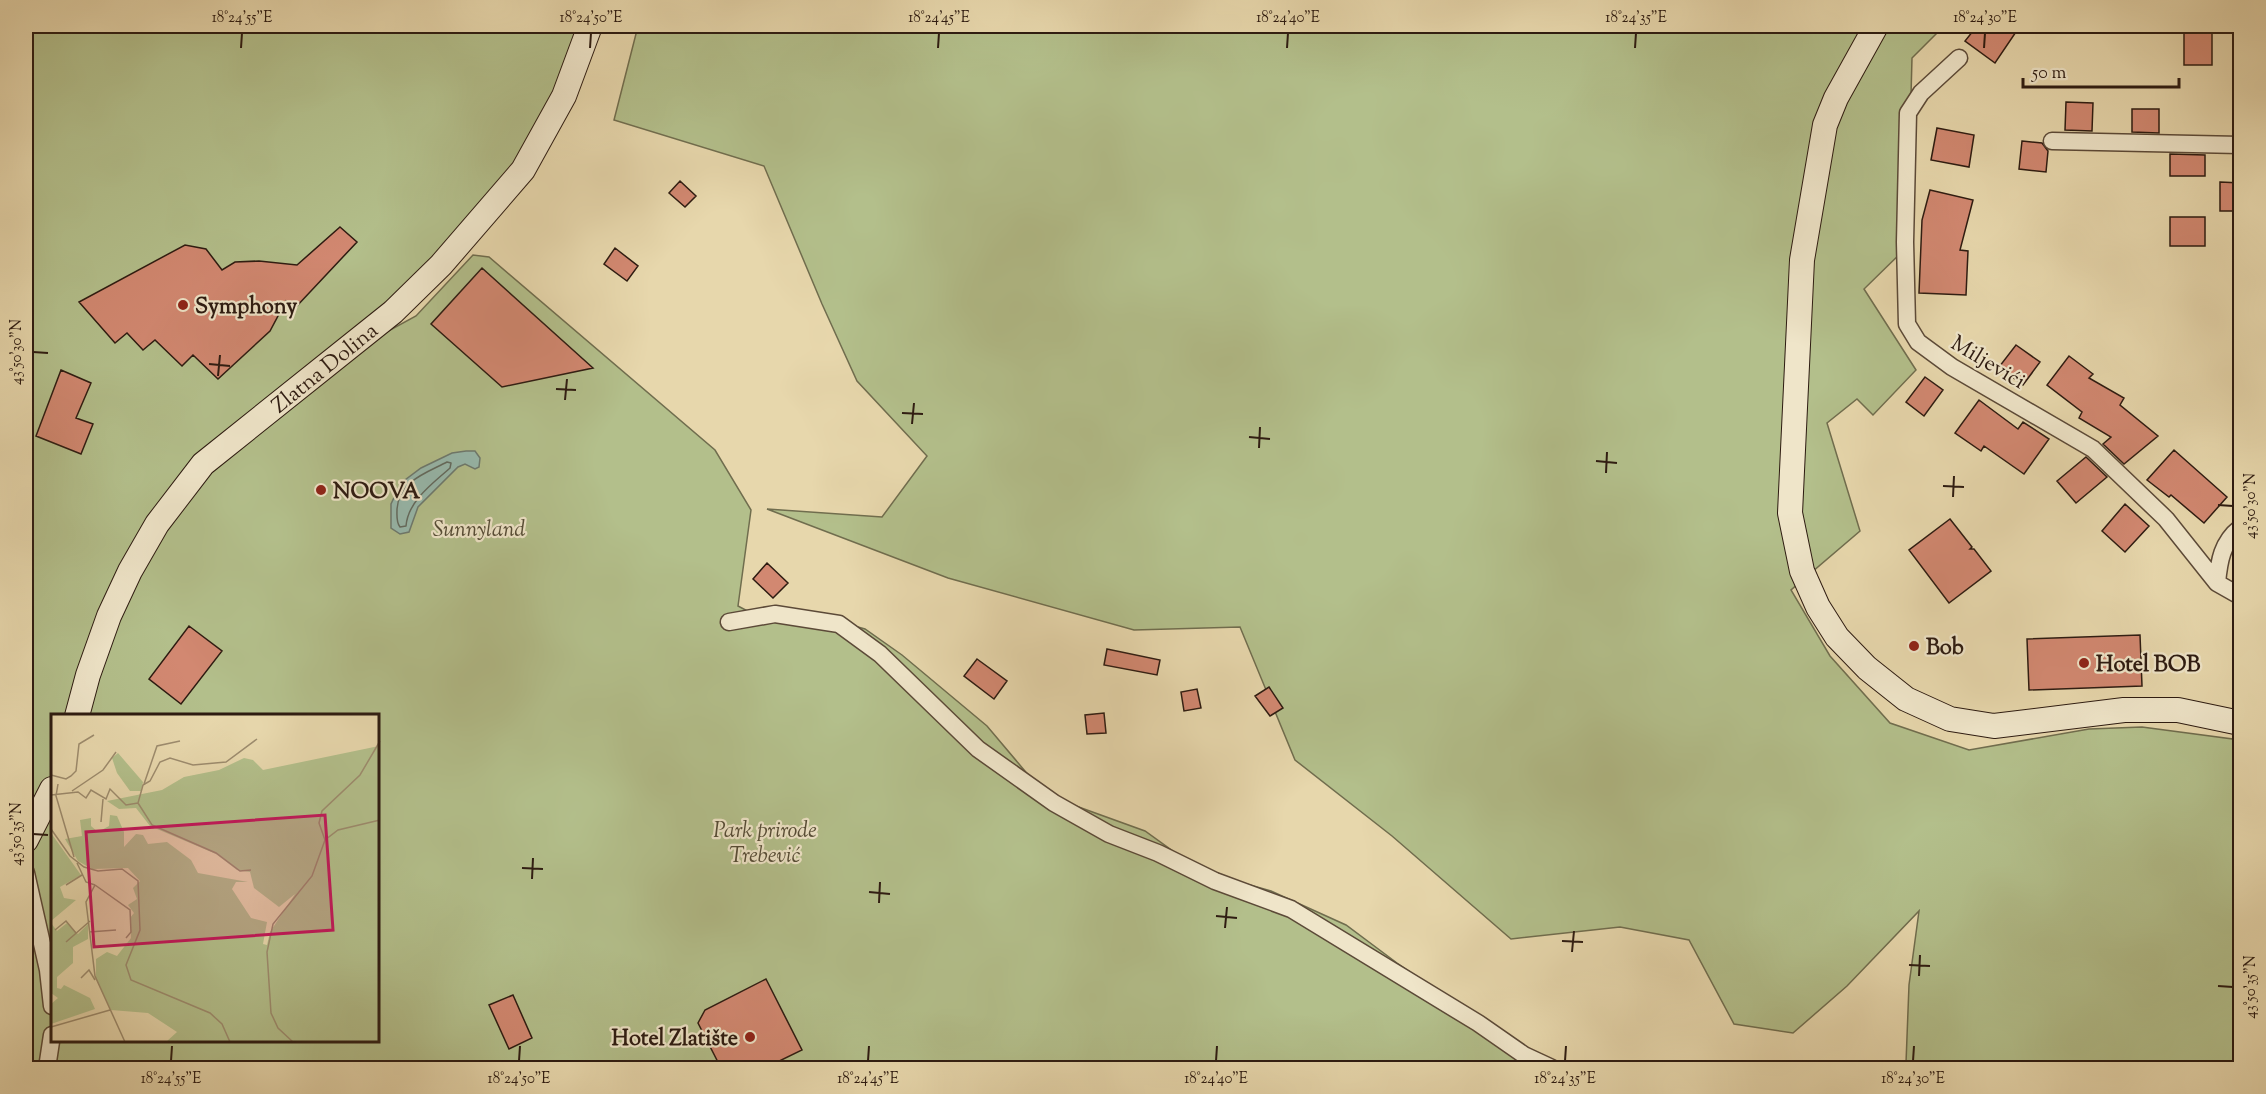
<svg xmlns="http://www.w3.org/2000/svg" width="2266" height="1094" viewBox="0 0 2266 1094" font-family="'Sorts Mill Goudy',serif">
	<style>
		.green { fill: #b3bf8b; stroke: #706d4e; stroke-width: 1.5; fill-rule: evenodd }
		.water { fill: #97b9ad; stroke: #6d7a6f; stroke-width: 1.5 }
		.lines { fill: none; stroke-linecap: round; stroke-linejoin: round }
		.shore { stroke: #626a5f; stroke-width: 1.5 }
		.building { fill: #d28871; stroke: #2d1b11; stroke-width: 1.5 }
		.street-casing { stroke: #5c4a38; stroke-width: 19 }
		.secondary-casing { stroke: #2d1b11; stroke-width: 26 }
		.street { stroke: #efe5c9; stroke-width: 16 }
		.secondary { stroke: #efe5c9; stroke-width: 24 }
		.ticks { fill: none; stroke: #2d1b11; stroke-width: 2 }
		.poi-dot { fill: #8f2418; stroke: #efe5c9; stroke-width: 2 }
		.labels { text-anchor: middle; stroke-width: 4.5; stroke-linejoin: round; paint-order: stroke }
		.poi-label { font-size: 22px; font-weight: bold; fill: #2d1b11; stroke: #efe5c9; text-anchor: start }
		.street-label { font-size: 22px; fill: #2d1b11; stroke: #efe5c9 }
		.park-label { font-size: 22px; font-style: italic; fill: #554c36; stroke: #efe5c9 }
		.inset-road { fill: none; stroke: #9d8c6e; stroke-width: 1.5 }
		.view { fill: #c2185b; fill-opacity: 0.15; stroke: #c2185b; stroke-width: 3 }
		.inset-edge { fill: none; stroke: #2d1b11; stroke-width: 3 }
		.neatline { fill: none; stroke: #2d1b11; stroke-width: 2 }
		.ticks-label { font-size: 15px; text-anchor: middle; fill: #2d1b11 }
	</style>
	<rect width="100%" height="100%" fill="#e7d7ac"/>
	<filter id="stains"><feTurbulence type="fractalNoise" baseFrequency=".00333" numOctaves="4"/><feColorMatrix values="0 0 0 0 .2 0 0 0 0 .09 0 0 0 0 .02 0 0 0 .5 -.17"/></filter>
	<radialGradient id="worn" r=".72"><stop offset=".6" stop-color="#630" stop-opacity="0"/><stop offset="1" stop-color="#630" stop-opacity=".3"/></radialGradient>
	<path class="green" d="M 26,26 L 593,26 L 517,171 L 370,341 L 416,316 L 473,255 L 489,257 L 715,450 L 751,510 L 738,606 L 755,615 L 840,622 L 865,629 L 902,655 L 987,726 L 1030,777 L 1051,797 L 1145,831 L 1191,864 L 1222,877 L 1271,891 L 1346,925 L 1397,963 L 1457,1004 L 1507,1036 L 1564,1068 L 26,1068 ZM 52,716 L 378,716 L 378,1042 L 52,1042 Z
		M 638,26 L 1944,26 L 1912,58 L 1907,247 L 1864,289 L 1916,370 L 1873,415 L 1857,399 L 1827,423 L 1860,531 L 1791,590 L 1830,656 L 1890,723 L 1969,750 L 2089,729 L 2142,727 L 2240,740 L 2240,1068 L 1910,1068 L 1906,1063 L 1909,985 L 1919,911 L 1847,986 L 1793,1033 L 1734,1024 L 1689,940 L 1620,927 L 1511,939 L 1392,836 L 1295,760 L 1240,627 L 1134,630 L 948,578 L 767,509 L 882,517 L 927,456 L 857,381 L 822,304 L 764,166 L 614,120 Z"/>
	<path class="water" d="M 466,451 L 475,451 L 480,458 L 479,467 L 475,469 L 465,464 L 458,467 L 418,507 L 409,532 L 400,534 L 391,528 L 391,504 L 401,483 L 421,468 L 452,453 Z"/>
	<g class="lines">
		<path class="shore" d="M 447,462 L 451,463 L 450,468 C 432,484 408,501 406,526 L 400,527 C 396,522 397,516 397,509 C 399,481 426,473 447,462 Z"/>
	</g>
	<path class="building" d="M 1977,26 L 2020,26 L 1995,63 L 1965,41 Z
		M 2212,32 L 2212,65 L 2184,65 L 2184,33 Z
		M 2066,102 L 2093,103 L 2092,131 L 2065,130 Z
		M 2132,109 L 2159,109 L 2159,133 L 2132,132 Z
		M 1937,128 L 1974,135 L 1969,167 L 1931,160 Z
		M 2022,141 L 2042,143 L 2048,151 L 2046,172 L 2019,169 Z
		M 2170,154 L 2205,155 L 2205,176 L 2170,176 Z
		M 680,181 L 696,196 L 685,207 L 669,193 Z
		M 2220,182 L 2241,183 L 2241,211 L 2220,211 Z
		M 1930,190 L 1973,200 L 1960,250 L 1968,251 L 1966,295 L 1919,293 L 1922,220 Z
		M 2170,217 L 2205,217 L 2205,246 L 2170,246 Z
		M 340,227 L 357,242 L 295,308 L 286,301 L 270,331 L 218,379 L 193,355 L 182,366 L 155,340 L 143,350 L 127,333 L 115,343 L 79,302 L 185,245 L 206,249 L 222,270 L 235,262 L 259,261 L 297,265 Z
		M 615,248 L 638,266 L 627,281 L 604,264 Z
		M 482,268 L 593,368 L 502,387 L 431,324 Z
		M 2016,345 L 2040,362 L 2023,385 L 1999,367 Z
		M 2069,356 L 2093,374 L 2089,378 L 2124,398 L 2120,405 L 2158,436 L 2124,464 L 2103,444 L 2111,437 L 2079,418 L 2082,412 L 2047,385 Z
		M 61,370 L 91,383 L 76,418 L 93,424 L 81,454 L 36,436 Z
		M 1925,377 L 1943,390 L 1924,416 L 1906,402 Z
		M 1979,400 L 2018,429 L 2023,422 L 2049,439 L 2024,474 L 1984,446 L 1981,451 L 1955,433 Z
		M 2174,450 L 2227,497 L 2204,523 L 2171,495 L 2169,497 L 2147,480 Z
		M 2086,457 L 2107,477 L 2076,503 L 2057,481 Z
		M 2125,504 L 2149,526 L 2125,552 L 2102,531 Z
		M 1950,519 L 1972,547 L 1970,549 L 1974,549 L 1991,571 L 1949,603 L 1909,550 Z
		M 767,563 L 788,583 L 773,598 L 753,579 Z
		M 189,626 L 222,651 L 181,704 L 149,679 Z
		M 2140,635 L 2142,686 L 2029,690 L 2027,639 Z
		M 1107,649 L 1160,660 L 1157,675 L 1104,665 Z
		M 977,659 L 1007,681 L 994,699 L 964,676 Z
		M 1269,687 L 1283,708 L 1270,716 L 1255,696 Z
		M 1197,689 L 1201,708 L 1184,711 L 1181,692 Z
		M 1104,713 L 1106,733 L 1087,734 L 1085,715 Z
		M 766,979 L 802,1050 L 765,1068 L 721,1068 L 698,1023 L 705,1010 Z
		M 513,995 L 532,1038 L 509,1049 L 489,1005 Z"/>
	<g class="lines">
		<defs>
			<path id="street" d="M 1959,58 L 1921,93 L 1908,113 L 1905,242 L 1907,324 L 1918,342 L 1952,367 L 2093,449 L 2166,519 L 2217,583 L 2240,596
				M 2052,141 L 2240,145
				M 2217,583 C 2219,561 2222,542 2240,528
				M 729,622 L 775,614 L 839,624 L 880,654 L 978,749 L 1054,803 L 1109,834 L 1158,853 L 1215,881 L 1291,909 L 1478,1023 L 1524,1055 L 1552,1068
				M 26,873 L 48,970 L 52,1006
				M 47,1068 L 52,1035"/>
			<path id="secondary" d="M 1876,26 L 1836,98 L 1825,125 L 1802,260 L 1790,513 L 1802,571 L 1818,607 L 1837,637 L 1867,668 L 1906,699 L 1950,719 L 1994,726 L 2124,710 L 2178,710 L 2240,723
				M 77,716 L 88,675 L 109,616 L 130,571 L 157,524 L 203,464 L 393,312 L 441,265 L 523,170 L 564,96 L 590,26
				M 26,840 L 52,789"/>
		</defs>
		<use href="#street" class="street-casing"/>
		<use href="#secondary" class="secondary-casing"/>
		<use href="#street" class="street"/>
		<use href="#secondary" class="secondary"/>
	</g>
	<path class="ticks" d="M 241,48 L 242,33M 590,48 L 591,33M 938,48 L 939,33M 1287,48 L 1288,33M 1635,48 L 1636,33M 1984,48 L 1985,33M 33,352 L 48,353M 209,364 L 230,366M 218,376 L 220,355M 556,389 L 576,390M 565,400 L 567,379M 902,413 L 923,414M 912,424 L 914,403M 1249,437 L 1270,439M 1259,448 L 1260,427M 1596,461 L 1617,463M 1606,473 L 1607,452M 1943,486 L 1964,487M 1953,497 L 1954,476M 2218,505 L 2233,506M 33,834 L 48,835M 522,868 L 543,869M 532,879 L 533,858M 869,892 L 890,894M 879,903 L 880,882M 1216,916 L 1237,918M 1225,928 L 1227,907M 1562,941 L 1583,942M 1572,952 L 1574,931M 1909,965 L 1930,966M 1919,976 L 1920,955M 2218,986 L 2233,987M 171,1061 L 172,1046M 519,1061 L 520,1046M 868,1061 L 869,1046M 1216,1061 L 1217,1046M 1565,1061 L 1566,1046M 1913,1061 L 1914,1046"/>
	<g class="poi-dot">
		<circle cx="183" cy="305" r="6"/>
		<circle cx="321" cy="490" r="6"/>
		<circle cx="1914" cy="646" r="6"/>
		<circle cx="2084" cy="663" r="6"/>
		<circle cx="750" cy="1037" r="6"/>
	</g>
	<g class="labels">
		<g class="poi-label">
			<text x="195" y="313">Symphony</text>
			<text x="333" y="498">NOOVA</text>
			<text x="1926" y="654">Bob</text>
			<text x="2096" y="671">Hotel BOB</text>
			<text x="738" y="1045" text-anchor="end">Hotel Zlatište</text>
		</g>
		<g class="street-label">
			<text transform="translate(1989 361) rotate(31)" y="8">Miljevići</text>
			<text transform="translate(324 367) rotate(-39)" y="8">Zlatna Dolina</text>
		</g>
		<g class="park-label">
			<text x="479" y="536">Sunnyland</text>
			<text x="765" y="837">Park prirode<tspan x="765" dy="25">Trebević</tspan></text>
		</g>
	</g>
	<g transform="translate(51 714)">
		<rect width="328" height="328" fill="#e7d7ac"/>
		<path d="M 328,32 L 328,328 L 115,328 L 126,318 L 97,299 L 60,296 L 45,265 L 45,245 L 56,238 L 66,242 L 80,224 L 79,204 L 83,199 L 77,191 L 86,185 L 82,174 L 89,167 L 77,154 L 41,155 L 27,147 L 14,125 L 31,122 L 29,106 L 40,104 L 40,112 L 47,118 L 58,112 L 59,101 L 66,102 L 73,118 L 73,133 L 85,120 L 92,121 L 97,130 L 116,128 L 140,146 L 147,159 L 197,168 L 185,168 L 181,175 L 200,204 L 216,208 L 212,230 L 216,231 L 219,218 L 244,180 L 228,193 L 203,174 L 199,158 L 186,156 L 165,140 L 99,112 L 85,94 L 68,95 L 56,87 L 111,76 L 133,63 L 168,56 L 193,44 L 202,46 L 212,56 ZM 67,39 L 92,68 L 90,77 L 79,77 L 66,59 L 61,44 ZM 0,119 L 30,161 L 9,173 L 13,184 L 25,186 L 0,207 ZM 0,209 L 6,217 L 16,209 L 27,220 L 37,210 L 37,225 L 22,233 L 22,249 L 6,263 L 6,274 L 10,275 L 13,271 L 39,284 L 44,295 L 0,310 L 0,290 L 7,284 L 0,279 Z" fill="#b3bf8b"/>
		<path class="inset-road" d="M 0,61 L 15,65 L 20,62 L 25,57 L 28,30 L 43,21M 7,70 L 5,82 L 23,143M 93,70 L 106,32 L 129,27M 21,77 L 52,56 L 65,38M 0,81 L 27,78 L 35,84 L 40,76 L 55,85 L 59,75 L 75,91 L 87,89M 87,89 L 92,71 L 99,67 L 109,48 L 119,44 L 142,51 L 175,48 L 206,25M 87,89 L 101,111 L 165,139 L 189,157 L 200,156M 50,108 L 52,85M 0,115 L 19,142 L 33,153 L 47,157 L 71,155 L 87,167 L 89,216 L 75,251 L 80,266 L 159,299 L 171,310 L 179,328M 274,126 L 268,109 L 271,97 L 309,61 L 329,27M 26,149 L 35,168 L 44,171M 15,171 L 31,161M 44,171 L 35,188 L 44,262 L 74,328M 44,171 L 79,196 L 80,218 L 75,224M 4,216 L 15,207 L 25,219M 38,218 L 65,216M 15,228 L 39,207M 30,264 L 38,256 L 44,266M 0,313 L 59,296M 242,328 L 227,314 L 220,299 L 216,238 L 222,210 L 261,162 L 274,126 L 287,116 L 329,106"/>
		<path class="view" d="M 274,101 L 282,216 L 43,233 L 35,118 Z"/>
		<rect width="328" height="328" class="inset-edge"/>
	</g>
	<rect width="2266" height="1094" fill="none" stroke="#e7d7ac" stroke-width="66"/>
	<path d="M2023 78v9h156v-9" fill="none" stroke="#2d1b11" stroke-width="3"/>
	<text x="2032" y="78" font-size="18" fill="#2d1b11" stroke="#efe5c9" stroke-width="4.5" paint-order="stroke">50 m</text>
	<rect x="33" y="33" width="2200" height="1028" class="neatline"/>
	<g class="ticks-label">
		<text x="242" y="22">18°24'55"E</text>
		<text x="591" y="22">18°24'50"E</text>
		<text x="939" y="22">18°24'45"E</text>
		<text x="1288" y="22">18°24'40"E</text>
		<text x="1636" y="22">18°24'35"E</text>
		<text x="1985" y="22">18°24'30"E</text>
		<text transform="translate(16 352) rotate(-90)" y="5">43°50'30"N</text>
		<text transform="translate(2250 506) rotate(-90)" y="5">43°50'30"N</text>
		<text transform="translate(16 834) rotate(-90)" y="5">43°50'35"N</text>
		<text transform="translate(2250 987) rotate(-90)" y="5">43°50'35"N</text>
		<text x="171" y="1083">18°24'55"E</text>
		<text x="519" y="1083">18°24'50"E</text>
		<text x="868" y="1083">18°24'45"E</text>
		<text x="1216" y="1083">18°24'40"E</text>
		<text x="1565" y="1083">18°24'35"E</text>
		<text x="1913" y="1083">18°24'30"E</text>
	</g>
	<rect width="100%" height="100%" filter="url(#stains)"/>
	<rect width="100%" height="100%" fill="url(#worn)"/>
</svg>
